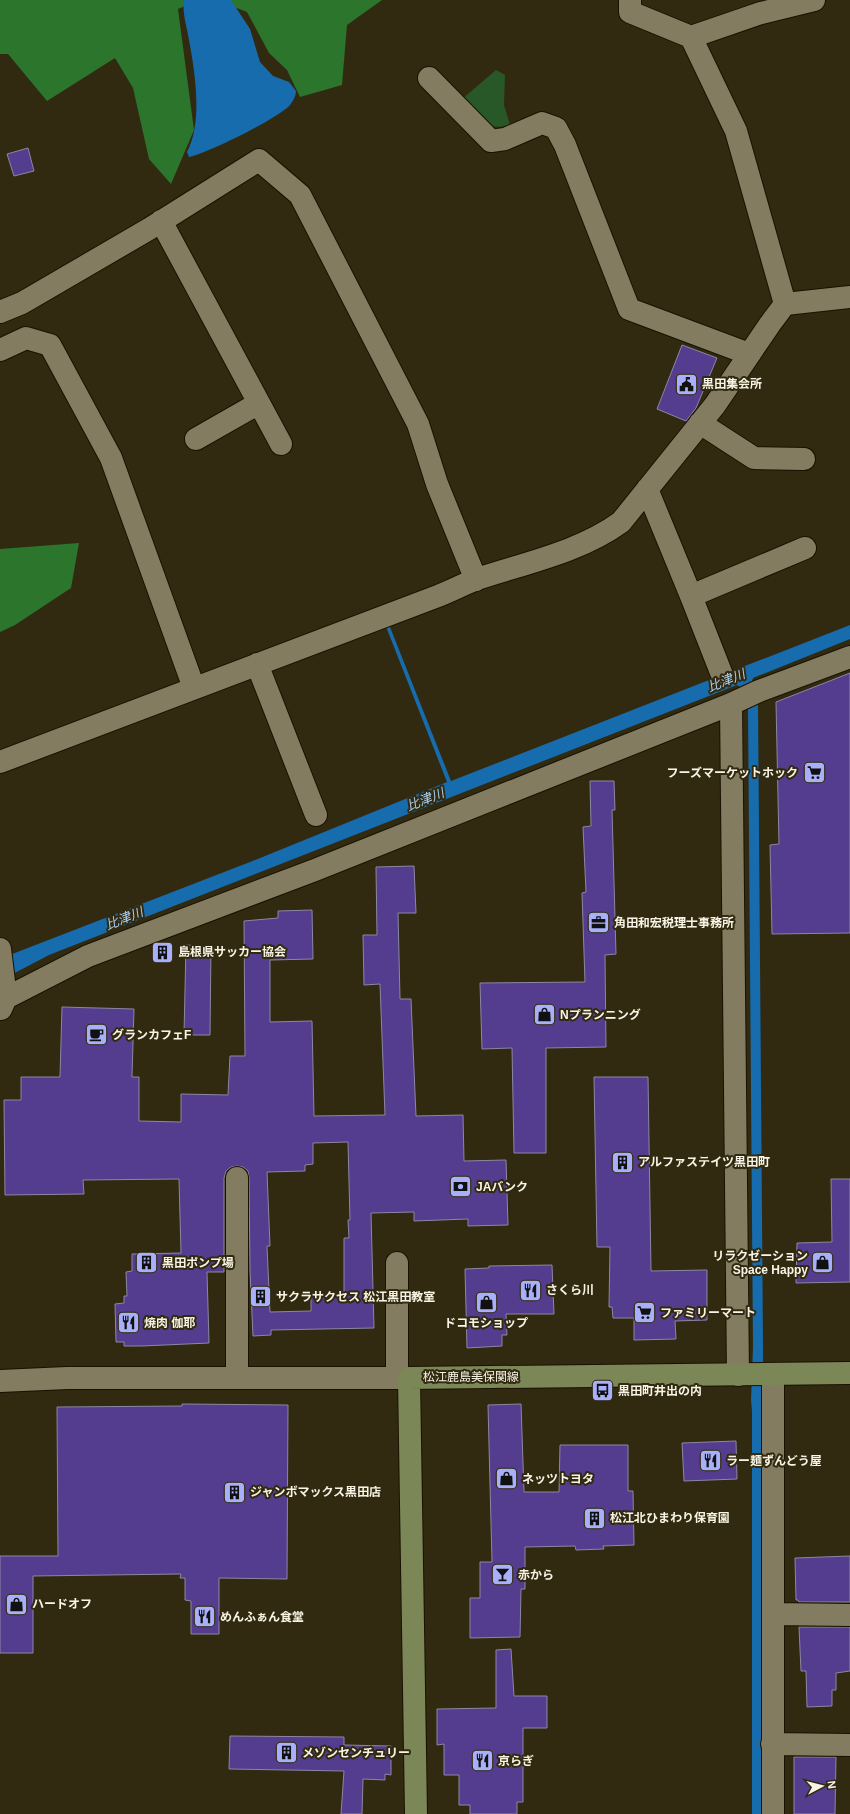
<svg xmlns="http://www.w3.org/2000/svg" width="850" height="1814" viewBox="0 0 850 1814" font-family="Arial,'Noto Sans JP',sans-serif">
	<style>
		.green { fill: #285828 }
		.forest { fill: #2b752d }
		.water { fill: #176cae }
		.building { fill: #543d8e; stroke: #8c87a3; fill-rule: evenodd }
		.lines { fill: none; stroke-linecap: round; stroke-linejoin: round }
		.minor-casing { stroke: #191200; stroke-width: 24 }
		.major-casing { stroke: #191200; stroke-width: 24 }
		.minor { stroke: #847c60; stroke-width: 22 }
		.major { stroke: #7c8757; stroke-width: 22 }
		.labels { text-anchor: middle; stroke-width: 4; stroke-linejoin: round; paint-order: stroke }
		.poi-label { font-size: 12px; font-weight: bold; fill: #f8f4e5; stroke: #312a10; text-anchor: start }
		.street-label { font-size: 12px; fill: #f8f4e5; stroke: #312a10 }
		.water-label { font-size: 13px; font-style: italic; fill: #add1f5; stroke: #312a10 }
	</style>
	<rect width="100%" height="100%" fill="#312a10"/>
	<path class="green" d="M 496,70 L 505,75 L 504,105 L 510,125 C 483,132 478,117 461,100 Z"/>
	<path class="forest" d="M 0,0 L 198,0 L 178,9 L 194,130 L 171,184 L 149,159 L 133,88 L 115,58 L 47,101 L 8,54 L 0,54 Z
		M 216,0 L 382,0 L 347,25 L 342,85 L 300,97 L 287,70 L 269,53 L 247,12 Z
		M 79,543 L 71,588 L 15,625 L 0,632 L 0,549 Z"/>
	<path class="water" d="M 184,0 L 231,0 L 250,29 L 260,62 L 273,76 L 289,82 L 296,91 C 296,96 293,101 290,105 C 279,118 206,154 189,157 L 187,152 C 203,122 195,72 189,40 C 187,27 182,13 184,0 Z
		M 388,622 L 451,781 L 850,625 L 850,639 L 753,678 L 751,684 L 758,702 L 763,1346 L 763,1814 L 752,1814 L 752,1411 L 751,1400 L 753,1347 L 748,706 L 742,688 L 737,685 L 49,955 L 7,977 L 7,956 L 250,862 L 447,782 L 385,624 Z"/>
	<path class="building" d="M 28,148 L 34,171 L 14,176 L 7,154 Z
		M 682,345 L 717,358 L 696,408 L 686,421 L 657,409 Z
		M 850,673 L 850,933 L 772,934 L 770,845 L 779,844 L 776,702 Z
		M 590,781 L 614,781 L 615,810 L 612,810 L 616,954 L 605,955 L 606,1047 L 546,1048 L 546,1153 L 514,1153 L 512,1048 L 482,1049 L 480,983 L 585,982 L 582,893 L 586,892 L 583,827 L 591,826 Z
		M 414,866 L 416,913 L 398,913 L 400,999 L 411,999 L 416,1116 L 463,1115 L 464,1161 L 506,1160 L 508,1225 L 468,1226 L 468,1219 L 414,1221 L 414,1212 L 371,1213 L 374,1328 L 271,1330 L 271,1335 L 253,1336 L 250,1271 L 249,1178 L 248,1171 L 243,1167 L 237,1166 L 231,1167 L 226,1171 L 224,1178 L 224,1272 L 207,1272 L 209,1343 L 142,1346 L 124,1346 L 124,1342 L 116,1342 L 115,1304 L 124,1303 L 124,1296 L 127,1296 L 126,1272 L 132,1271 L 132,1254 L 181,1253 L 179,1179 L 83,1180 L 84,1194 L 5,1195 L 4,1100 L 21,1100 L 21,1077 L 60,1077 L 62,1007 L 134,1009 L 132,1077 L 139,1077 L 139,1121 L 181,1122 L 181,1094 L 228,1095 L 230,1056 L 245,1056 L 244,921 L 278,918 L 278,911 L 312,910 L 313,959 L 270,960 L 270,1022 L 312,1021 L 314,1116 L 385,1115 L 380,984 L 364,985 L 363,935 L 377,935 L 376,867 ZM 348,1142 L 350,1220 L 348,1220 L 349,1238 L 344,1238 L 344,1294 L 311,1294 L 311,1311 L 270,1312 L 267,1246 L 270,1246 L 267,1172 L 305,1171 L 305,1165 L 313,1164 L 313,1143 Z
		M 186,945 L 211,946 L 210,1035 L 184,1035 Z
		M 594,1077 L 648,1077 L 651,1271 L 707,1270 L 707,1320 L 675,1321 L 676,1339 L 634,1340 L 634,1318 L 613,1318 L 612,1307 L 609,1307 L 610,1247 L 597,1247 Z
		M 831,1179 L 850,1179 L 850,1282 L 796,1283 L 797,1243 L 832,1242 Z
		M 552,1265 L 554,1314 L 506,1314 L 507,1335 L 502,1335 L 502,1346 L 467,1348 L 465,1269 L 489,1268 L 489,1266 Z
		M 182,1404 L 288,1405 L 287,1579 L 219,1578 L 219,1634 L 191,1634 L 191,1601 L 185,1600 L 185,1578 L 180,1578 L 181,1574 L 33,1576 L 33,1653 L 0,1653 L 0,1556 L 58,1556 L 57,1407 L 182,1406 Z
		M 521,1404 L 524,1492 L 559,1492 L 560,1445 L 628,1445 L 628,1491 L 633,1491 L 634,1545 L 603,1546 L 604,1549 L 576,1550 L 575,1546 L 525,1547 L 525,1589 L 521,1589 L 520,1637 L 470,1638 L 470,1598 L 480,1598 L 480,1562 L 492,1562 L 488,1405 Z
		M 736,1441 L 737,1479 L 684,1481 L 682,1443 Z
		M 850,1556 L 850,1602 L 799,1602 L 798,1600 L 796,1600 L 795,1558 Z
		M 799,1627 L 850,1627 L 850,1671 L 836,1673 L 836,1690 L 832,1690 L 832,1706 L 807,1707 L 806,1671 L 801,1671 Z
		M 511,1649 L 514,1696 L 547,1696 L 547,1728 L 523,1728 L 523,1802 L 517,1802 L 517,1814 L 470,1814 L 470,1805 L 459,1805 L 459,1775 L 444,1775 L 444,1744 L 437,1745 L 437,1709 L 496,1708 L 496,1650 Z
		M 230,1736 L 344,1737 L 344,1745 L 391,1746 L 391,1775 L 385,1774 L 385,1780 L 363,1779 L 362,1814 L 341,1814 L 344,1771 L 229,1769 Z
		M 794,1757 L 836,1757 L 835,1814 L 794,1814 Z"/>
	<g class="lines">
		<defs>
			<path id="minor" d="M 630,0 L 630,12 L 691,37 L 736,131 L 785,304
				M 691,37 L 761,13 L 814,0
				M 429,78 L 491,141 L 505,139 L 542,123 L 556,128 L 565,145 L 629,309 L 749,354
				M 161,221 L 281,444
				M 0,312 L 22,303 L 149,229 L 259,160 L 300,195 L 418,424 L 437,484 L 476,580
				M 0,350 L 26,338 L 50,345 L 111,458 L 194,688
				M 700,423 L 754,458 L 804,459
				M 196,439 L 259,403
				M 647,489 L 691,596 L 805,548
				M 691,596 L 722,675
				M 257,664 L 316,815
				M 731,704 L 738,1375
				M 0,762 L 438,596 C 451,591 464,584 477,579 C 525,563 580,552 621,522 L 715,405 L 770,324 L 785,304 L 850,297
				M 0,949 L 6,998 L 1,1009
				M 6,998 L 88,956 L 315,870 L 731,704 L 759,691 L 850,657
				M 237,1178 L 237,1378
				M 397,1263 L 397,1377
				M 773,1374 L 773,1814
				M 0,1381 L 67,1378 L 409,1378
				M 773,1614 L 850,1615
				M 772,1744 L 850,1745"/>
			<path id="major" d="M 416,1814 L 409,1378 L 850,1373"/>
		</defs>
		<use href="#minor" class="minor-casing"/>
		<use href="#major" class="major-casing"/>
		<use href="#minor" class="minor"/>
		<use href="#major" class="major"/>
	</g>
	<defs>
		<symbol id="civic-square" viewBox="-11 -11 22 22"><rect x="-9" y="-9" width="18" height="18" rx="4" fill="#a8b0fc" stroke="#312a10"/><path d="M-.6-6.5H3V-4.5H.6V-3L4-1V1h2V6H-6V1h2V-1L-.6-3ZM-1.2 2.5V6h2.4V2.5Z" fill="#111"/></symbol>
		<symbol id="supermarket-square" viewBox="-11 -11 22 22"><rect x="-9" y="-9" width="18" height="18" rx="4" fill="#a8b0fc" stroke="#312a10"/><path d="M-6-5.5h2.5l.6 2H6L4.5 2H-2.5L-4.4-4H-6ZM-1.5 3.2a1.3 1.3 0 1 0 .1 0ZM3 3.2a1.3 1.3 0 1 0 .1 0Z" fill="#111"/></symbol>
		<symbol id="office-square" viewBox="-11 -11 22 22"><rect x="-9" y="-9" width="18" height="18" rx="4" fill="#a8b0fc" stroke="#312a10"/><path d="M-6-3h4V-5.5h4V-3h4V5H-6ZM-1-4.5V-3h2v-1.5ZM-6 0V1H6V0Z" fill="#111"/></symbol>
		<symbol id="building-square" viewBox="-11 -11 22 22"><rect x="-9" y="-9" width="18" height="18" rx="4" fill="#a8b0fc" stroke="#312a10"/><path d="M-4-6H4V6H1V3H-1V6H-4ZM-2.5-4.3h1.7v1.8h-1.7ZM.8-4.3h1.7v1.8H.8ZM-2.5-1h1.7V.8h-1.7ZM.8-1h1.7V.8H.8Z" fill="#111"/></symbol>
		<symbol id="shop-square" viewBox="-11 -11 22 22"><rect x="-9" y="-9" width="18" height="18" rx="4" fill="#a8b0fc" stroke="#312a10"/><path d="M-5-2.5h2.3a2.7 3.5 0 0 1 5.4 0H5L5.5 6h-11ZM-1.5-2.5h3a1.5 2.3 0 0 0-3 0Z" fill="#111"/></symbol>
		<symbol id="cafe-square" viewBox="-11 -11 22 22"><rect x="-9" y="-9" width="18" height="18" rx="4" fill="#a8b0fc" stroke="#312a10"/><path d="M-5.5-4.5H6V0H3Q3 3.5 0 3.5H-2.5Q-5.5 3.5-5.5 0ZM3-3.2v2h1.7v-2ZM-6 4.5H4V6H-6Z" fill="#111"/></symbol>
		<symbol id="bank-square" viewBox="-11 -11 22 22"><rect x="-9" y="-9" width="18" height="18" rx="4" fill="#a8b0fc" stroke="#312a10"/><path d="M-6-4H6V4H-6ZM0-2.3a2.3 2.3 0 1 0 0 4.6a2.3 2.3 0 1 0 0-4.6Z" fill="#111"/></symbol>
		<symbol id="restaurant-square" viewBox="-11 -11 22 22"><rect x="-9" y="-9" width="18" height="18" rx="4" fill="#a8b0fc" stroke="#312a10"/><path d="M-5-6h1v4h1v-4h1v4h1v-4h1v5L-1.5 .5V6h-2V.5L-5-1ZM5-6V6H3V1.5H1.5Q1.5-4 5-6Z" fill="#111"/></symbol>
		<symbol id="bus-square" viewBox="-11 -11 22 22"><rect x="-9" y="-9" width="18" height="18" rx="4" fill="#a8b0fc" stroke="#312a10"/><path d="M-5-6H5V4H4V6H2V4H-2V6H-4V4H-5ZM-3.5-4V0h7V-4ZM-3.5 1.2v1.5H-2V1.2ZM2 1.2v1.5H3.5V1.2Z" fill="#111"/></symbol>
		<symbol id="bar-square" viewBox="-11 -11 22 22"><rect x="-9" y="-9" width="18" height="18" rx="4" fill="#a8b0fc" stroke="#312a10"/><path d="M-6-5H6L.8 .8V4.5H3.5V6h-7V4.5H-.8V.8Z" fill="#111"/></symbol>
	</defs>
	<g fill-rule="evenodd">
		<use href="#civic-square" x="674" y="372" width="25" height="25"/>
		<use href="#supermarket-square" x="802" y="760" width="25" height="25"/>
		<use href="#office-square" x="586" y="910" width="25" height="25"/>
		<use href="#building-square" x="150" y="940" width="25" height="25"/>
		<use href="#shop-square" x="532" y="1002" width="25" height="25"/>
		<use href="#cafe-square" x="84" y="1022" width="25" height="25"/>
		<use href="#building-square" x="610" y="1150" width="25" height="25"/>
		<use href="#bank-square" x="448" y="1174" width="25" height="25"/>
		<use href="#building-square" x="134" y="1250" width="25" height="25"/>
		<use href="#shop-square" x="810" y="1250" width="25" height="25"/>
		<use href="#restaurant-square" x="518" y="1278" width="25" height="25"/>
		<use href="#building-square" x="248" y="1284" width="25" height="25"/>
		<use href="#shop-square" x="474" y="1290" width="25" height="25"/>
		<use href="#supermarket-square" x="632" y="1300" width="25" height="25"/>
		<use href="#restaurant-square" x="116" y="1310" width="25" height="25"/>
		<use href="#bus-square" x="590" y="1378" width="25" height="25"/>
		<use href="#restaurant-square" x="698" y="1448" width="25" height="25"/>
		<use href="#shop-square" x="494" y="1466" width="25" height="25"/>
		<use href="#building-square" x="222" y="1480" width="25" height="25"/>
		<use href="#building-square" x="582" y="1506" width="25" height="25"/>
		<use href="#bar-square" x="490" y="1562" width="25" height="25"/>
		<use href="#shop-square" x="4" y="1592" width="25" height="25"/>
		<use href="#restaurant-square" x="192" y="1604" width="25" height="25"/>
		<use href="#building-square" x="274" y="1740" width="25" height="25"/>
		<use href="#restaurant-square" x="470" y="1748" width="25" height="25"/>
	</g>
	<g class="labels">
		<g class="poi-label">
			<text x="702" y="388">黒田集会所</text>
			<text x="798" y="777" text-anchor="end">フーズマーケットホック</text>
			<text x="614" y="927">角田和宏税理士事務所</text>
			<text x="178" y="956">島根県サッカー協会</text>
			<text x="560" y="1019">Nプランニング</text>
			<text x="112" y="1039">グランカフェF</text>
			<text x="638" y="1166">アルファステイツ黒田町</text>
			<text x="476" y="1191">JAバンク</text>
			<text x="808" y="1260" text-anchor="end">リラクゼーション<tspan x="808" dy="14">Space Happy</tspan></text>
			<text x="162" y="1267">黒田ポンプ場</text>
			<text x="546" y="1294">さくら川</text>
			<text x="276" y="1301">サクラサクセス 松江黒田教室</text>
			<text x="660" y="1317">ファミリーマート</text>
			<text x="144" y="1327">焼肉 伽耶</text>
			<text x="486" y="1327" text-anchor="middle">ドコモショップ</text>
			<text x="618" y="1395">黒田町井出の内</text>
			<text x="726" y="1465">ラー麺ずんどう屋</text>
			<text x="522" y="1483">ネッツトヨタ</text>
			<text x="250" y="1496">ジャンボマックス黒田店</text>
			<text x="610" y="1522">松江北ひまわり保育園</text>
			<text x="518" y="1579">赤から</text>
			<text x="32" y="1608">ハードオフ</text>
			<text x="220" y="1621">めんふぁん食堂</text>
			<text x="302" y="1757">メゾンセンチュリー</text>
			<text x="498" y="1765">京らぎ</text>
		</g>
		<g class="street-label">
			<text x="471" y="1381">松江鹿島美保関線</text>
		</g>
		<g class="water-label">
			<text transform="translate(726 680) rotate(-22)" y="5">比津川</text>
			<text transform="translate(425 799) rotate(-22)" y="5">比津川</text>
			<text transform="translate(124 918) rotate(-22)" y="5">比津川</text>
		</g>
	</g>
	<g transform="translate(822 1786) rotate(83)" stroke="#312a10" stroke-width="3" paint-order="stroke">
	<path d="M0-3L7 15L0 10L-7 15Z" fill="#f8f4e5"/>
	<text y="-6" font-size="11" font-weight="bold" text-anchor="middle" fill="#f8f4e5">N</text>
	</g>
</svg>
